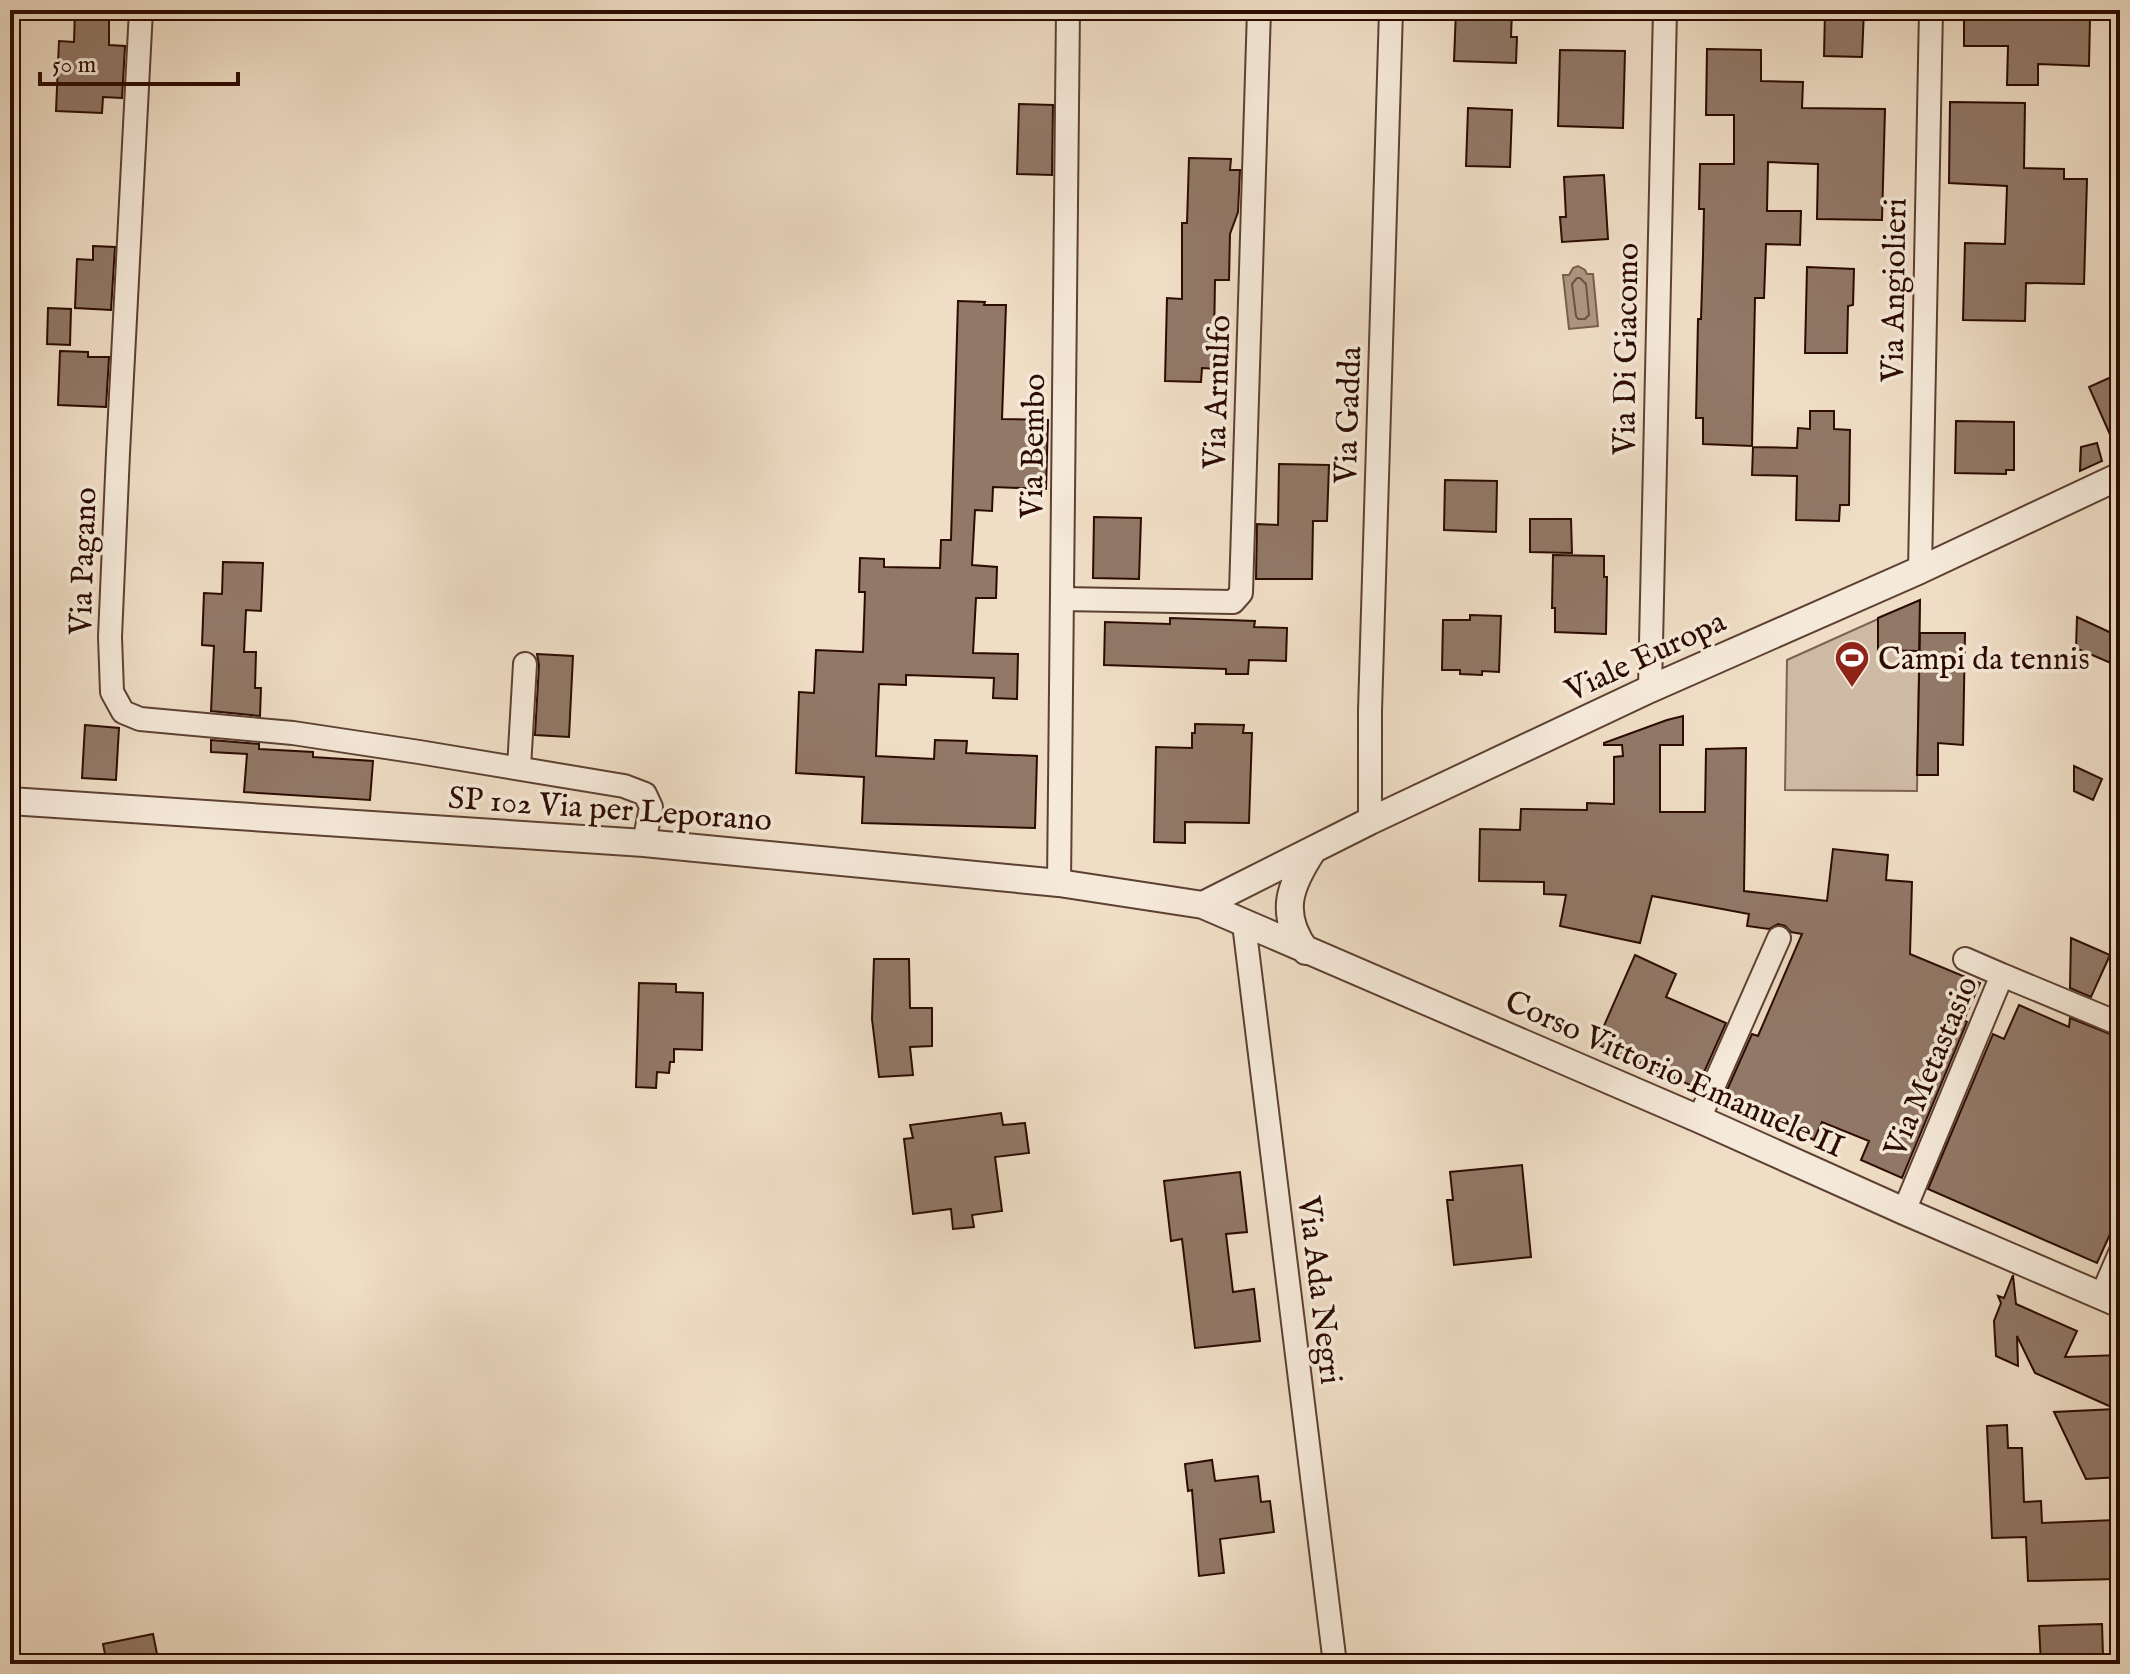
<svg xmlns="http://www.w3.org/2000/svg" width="2130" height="1674" viewBox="0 0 2130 1674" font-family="'IM FELL English',serif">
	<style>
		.green { fill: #ceb9a4; stroke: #7d6252; stroke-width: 2 }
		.water { fill: #ad9682; stroke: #795e4e; stroke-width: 2 }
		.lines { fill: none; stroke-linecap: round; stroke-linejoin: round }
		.shore { stroke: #6c5042; stroke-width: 2 }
		.building { fill: #917867; stroke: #2c0b01; stroke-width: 2 }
		.minor-casing { stroke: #5d4032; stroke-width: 26 }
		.tertiary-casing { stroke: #5d4032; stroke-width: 30 }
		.minor { stroke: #f5e9d9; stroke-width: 22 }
		.tertiary { stroke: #f5e9d9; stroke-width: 26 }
		.labels { text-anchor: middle; stroke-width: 7; stroke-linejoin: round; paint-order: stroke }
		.street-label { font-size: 32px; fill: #2c0b01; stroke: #f5e9d9 }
		.poi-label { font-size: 32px; fill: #2c0b01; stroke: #f5e9d9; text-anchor: start }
	</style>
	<rect width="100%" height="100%" fill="#efddc5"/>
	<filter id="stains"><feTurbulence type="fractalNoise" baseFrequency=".0025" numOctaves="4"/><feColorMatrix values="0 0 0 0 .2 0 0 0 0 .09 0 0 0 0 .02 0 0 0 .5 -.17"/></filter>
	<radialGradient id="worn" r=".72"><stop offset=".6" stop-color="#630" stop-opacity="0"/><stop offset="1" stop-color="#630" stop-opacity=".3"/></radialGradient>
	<path class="green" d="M 1920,600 L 1917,791 L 1785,790 L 1787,660 Z"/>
	<path class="water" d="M 1578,266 L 1585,270 L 1587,274 L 1593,274 L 1598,326 L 1569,329 L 1563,275 L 1569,275 L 1573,268 Z"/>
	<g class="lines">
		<path class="shore" d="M 1577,278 L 1580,278 L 1586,284 L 1589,315 L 1585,319 L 1578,319 L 1576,316 L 1572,284 Z"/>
	</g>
	<path class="building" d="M 75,10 L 109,10 L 109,45 L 125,46 L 122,98 L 103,97 L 102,113 L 56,111 L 59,41 L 74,42 Z
		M 1456,10 L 1512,10 L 1511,37 L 1517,37 L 1516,63 L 1454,61 Z
		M 1825,10 L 1864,10 L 1862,57 L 1824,56 Z
		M 1964,10 L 2016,10 L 2026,11 L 2025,16 L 2090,18 L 2089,66 L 2038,64 L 2038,85 L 2007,85 L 2008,46 L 1964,46 Z
		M 1707,49 L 1761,50 L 1761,81 L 1803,82 L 1802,108 L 1885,109 L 1882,220 L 1817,219 L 1818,164 L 1768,162 L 1767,211 L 1801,211 L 1800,245 L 1766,244 L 1764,298 L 1755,298 L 1752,446 L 1703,444 L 1703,418 L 1696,418 L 1698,319 L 1701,319 L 1703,255 L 1704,209 L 1699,209 L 1700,164 L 1734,164 L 1734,115 L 1706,115 Z
		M 1560,50 L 1625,51 L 1623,128 L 1558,126 Z
		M 1950,102 L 2025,103 L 2024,168 L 2064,169 L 2064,179 L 2087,179 L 2084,284 L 2026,283 L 2025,321 L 1963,320 L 1965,243 L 2005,244 L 2007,186 L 1949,183 Z
		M 1019,104 L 1053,105 L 1052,175 L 1017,174 Z
		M 1468,108 L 1512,110 L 1510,167 L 1466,166 Z
		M 1189,158 L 1231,159 L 1230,170 L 1240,170 L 1238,212 L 1230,234 L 1229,280 L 1215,280 L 1214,343 L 1219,343 L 1219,369 L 1202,368 L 1201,382 L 1165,381 L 1167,298 L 1182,299 L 1182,223 L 1187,223 Z
		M 1604,175 L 1608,239 L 1562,242 L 1560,217 L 1566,217 L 1564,177 Z
		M 93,246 L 115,247 L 111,310 L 75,308 L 77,259 L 93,260 Z
		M 1807,267 L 1854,269 L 1853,305 L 1848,306 L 1847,353 L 1805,353 Z
		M 958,301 L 985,302 L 984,305 L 1006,305 L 1002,419 L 1048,420 L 1046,489 L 993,487 L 992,511 L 975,510 L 972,565 L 997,567 L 996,598 L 976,598 L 973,653 L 1018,654 L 1017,699 L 993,698 L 994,678 L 906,675 L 906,685 L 879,684 L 876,756 L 934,759 L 935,740 L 967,741 L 966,753 L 1037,756 L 1035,828 L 862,823 L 864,777 L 796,773 L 799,692 L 814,693 L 816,650 L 863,652 L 865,592 L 859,592 L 860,558 L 884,559 L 884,567 L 940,568 L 941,540 L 951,540 Z
		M 48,308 L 71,309 L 70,345 L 47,344 Z
		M 60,351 L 88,352 L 88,357 L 109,357 L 106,407 L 58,405 Z
		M 2120,373 L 2120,457 L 2089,387 Z
		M 1810,411 L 1834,411 L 1834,429 L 1850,430 L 1849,505 L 1840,505 L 1839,521 L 1796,520 L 1797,476 L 1752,475 L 1753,447 L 1797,448 L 1798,428 L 1810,429 Z
		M 1956,421 L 2014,422 L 2014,470 L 2006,470 L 2006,474 L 1955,473 Z
		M 2097,443 L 2102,461 L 2080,471 L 2081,447 Z
		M 1279,464 L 1329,465 L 1327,521 L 1313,521 L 1312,579 L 1256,579 L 1257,524 L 1278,525 Z
		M 1445,480 L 1497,481 L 1496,532 L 1444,530 Z
		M 1094,517 L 1141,518 L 1139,579 L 1093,578 Z
		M 1530,519 L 1571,519 L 1572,553 L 1530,552 Z
		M 1553,555 L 1604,556 L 1604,577 L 1607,577 L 1606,634 L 1555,632 L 1555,608 L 1552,608 Z
		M 223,562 L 263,563 L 261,611 L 246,610 L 244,652 L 256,652 L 255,688 L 261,688 L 260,716 L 211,711 L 214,646 L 202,645 L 204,593 L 222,594 Z
		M 1920,600 L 1919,651 L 1878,650 L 1878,618 Z
		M 1470,615 L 1501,616 L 1499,672 L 1482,671 L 1482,675 L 1460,674 L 1460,670 L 1442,670 L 1443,620 L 1470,620 Z
		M 2077,617 L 2120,637 L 2120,667 L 2076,648 Z
		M 1170,618 L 1255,621 L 1254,627 L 1287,628 L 1286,661 L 1249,660 L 1248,674 L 1226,674 L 1226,669 L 1104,665 L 1105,622 L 1170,624 Z
		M 1920,633 L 1965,633 L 1963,745 L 1938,743 L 1938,775 L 1917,775 Z
		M 537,654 L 573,656 L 569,737 L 535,735 L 539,665 Z
		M 1683,716 L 1683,745 L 1660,745 L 1660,812 L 1705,812 L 1706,749 L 1746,748 L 1744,891 L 1827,901 L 1833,849 L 1888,855 L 1886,880 L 1912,882 L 1910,954 L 1980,983 L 1964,1020 L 1967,1022 L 1902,1178 L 1861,1160 L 1869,1141 L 1822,1122 L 1814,1140 L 1723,1099 L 1752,1034 L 1758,1036 L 1802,934 L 1791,932 L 1785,926 L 1778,924 L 1769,929 L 1747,926 L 1749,914 L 1652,896 L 1640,943 L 1560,926 L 1566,895 L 1544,894 L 1544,882 L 1479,881 L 1480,829 L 1520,830 L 1521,809 L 1587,810 L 1587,803 L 1614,804 L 1614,757 L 1623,756 L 1622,745 L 1604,745 L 1604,743 L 1667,720 Z
		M 1195,724 L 1244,725 L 1243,733 L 1252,733 L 1249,823 L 1185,822 L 1185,843 L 1154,842 L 1156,747 L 1192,748 L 1192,733 L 1195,733 Z
		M 85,725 L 119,728 L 116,780 L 82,778 Z
		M 211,740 L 259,744 L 259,749 L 313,752 L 313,757 L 373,761 L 370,800 L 244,792 L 247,754 L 211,752 Z
		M 2074,766 L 2102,779 L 2093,800 L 2074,791 Z
		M 2071,938 L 2110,955 L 2091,997 L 2070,988 Z
		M 1635,955 L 1676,974 L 1666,997 L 1726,1023 L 1697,1088 L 1596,1044 Z
		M 874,959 L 909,959 L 910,1008 L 932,1008 L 932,1046 L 910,1047 L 913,1075 L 879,1077 L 872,1019 Z
		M 639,983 L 676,984 L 676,992 L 703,993 L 702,1050 L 674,1049 L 674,1062 L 670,1062 L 669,1073 L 657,1072 L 656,1088 L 636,1087 Z
		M 2019,1005 L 2069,1027 L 2070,1018 L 2120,1038 L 2120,1212 L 2097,1263 L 1928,1189 L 1993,1034 L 2004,1039 Z
		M 1001,1113 L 1003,1125 L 1025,1123 L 1029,1153 L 995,1157 L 1002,1211 L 972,1215 L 974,1227 L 953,1229 L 951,1209 L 913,1214 L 904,1139 L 913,1138 L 910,1125 Z
		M 1522,1165 L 1531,1257 L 1454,1265 L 1447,1200 L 1453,1200 L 1450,1172 Z
		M 1240,1172 L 1247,1232 L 1226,1234 L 1233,1292 L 1254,1289 L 1260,1341 L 1195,1348 L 1182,1239 L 1171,1241 L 1164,1181 Z
		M 2013,1275 L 2016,1304 L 2077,1331 L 2065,1357 L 2120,1355 L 2120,1477 L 2086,1479 L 2054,1412 L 2116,1409 L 2035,1373 L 2017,1336 L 2018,1366 L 1996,1356 L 1994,1321 L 2001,1303 L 1998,1296 L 2004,1298 Z
		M 2007,1425 L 2008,1448 L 2022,1448 L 2024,1502 L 2041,1501 L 2042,1523 L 2115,1520 L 2117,1579 L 2028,1581 L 2026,1537 L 1992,1538 L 1987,1426 Z
		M 1212,1460 L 1215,1481 L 1258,1476 L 1261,1502 L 1270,1501 L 1274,1532 L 1220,1539 L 1224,1573 L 1199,1576 L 1192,1490 L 1188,1491 L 1185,1464 Z
		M 2102,1624 L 2103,1656 L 2096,1656 L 2096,1664 L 2041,1664 L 2039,1626 Z
		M 153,1634 L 159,1664 L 107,1664 L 103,1644 Z"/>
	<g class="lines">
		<defs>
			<path id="minor" d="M 141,10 L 118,453 L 110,637 L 112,692 L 123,712 L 140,719 L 293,733 L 419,752 L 624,786 L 645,794 L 651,807 L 644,843
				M 1920,570 L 1931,10
				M 1062,599 L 1233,602 L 1241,593 L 1259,10
				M 1650,689 L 1665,10
				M 519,768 L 525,664
				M 1370,821 L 1370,711 L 1391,10
				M 1059,883 L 1068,10
				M 1244,924 L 1335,1664
				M 1965,959 L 2002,975
				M 1699,1119 L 1779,938
				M 1904,1211 L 2002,975 L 2120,1024
				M 2102,1295 L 2120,1253"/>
			<path id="tertiary" d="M 10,801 L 644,843 L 1059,883 L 1203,905 L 1699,1119 L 1904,1211 L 2120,1304
				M 1203,905 L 1370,821 L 1650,689 L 1920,570 L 2120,476
				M 1306,951 C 1278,913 1290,885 1313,850"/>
		</defs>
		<use href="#minor" class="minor-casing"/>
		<use href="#tertiary" class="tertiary-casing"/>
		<use href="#minor" class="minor"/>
		<use href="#tertiary" class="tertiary"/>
	</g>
	<defs>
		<symbol id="stadium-pin" viewBox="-11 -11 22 30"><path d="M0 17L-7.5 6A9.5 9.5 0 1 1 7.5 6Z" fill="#8f2418" stroke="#f5e9d9"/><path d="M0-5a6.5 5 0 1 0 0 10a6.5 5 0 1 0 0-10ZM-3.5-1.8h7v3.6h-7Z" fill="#fff"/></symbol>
	</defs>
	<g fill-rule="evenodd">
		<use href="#stadium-pin" x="1832" y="638" width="40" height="54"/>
	</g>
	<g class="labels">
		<g class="street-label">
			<text transform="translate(1893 290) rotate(-89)" y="11">Via Angiolieri</text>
			<text transform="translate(1625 349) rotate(-89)" y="11">Via Di Giacomo</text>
			<text transform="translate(1216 392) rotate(-88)" y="11">Via Arnulfo</text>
			<text transform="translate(1347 415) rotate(-88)" y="11">Via Gadda</text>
			<text transform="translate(1032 446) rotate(-89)" y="11">Via Bembo</text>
			<text transform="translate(82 561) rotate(-88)" y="11">Via Pagano</text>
			<text transform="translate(1645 655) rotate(-25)" y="11">Viale Europa</text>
			<text transform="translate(610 808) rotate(4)" y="11">SP 102 Via per Leporano</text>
			<text transform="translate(1930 1066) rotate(-67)" y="11">Via Metastasio</text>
			<text transform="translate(1675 1073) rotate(24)" y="11">Corso Vittorio Emanuele II</text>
			<text transform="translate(1321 1290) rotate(83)" y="11">Via Ada Negri</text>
		</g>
		<g class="poi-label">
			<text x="1878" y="669">Campi da tennis</text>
		</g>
	</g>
	<rect width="2130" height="1674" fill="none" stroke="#efddc5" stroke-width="40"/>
	<rect x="12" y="12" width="2106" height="1650" fill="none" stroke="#2c0b01" stroke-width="4"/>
	<rect x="20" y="20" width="2090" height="1634" fill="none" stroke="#2c0b01" stroke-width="2"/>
	<path d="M40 72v12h198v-12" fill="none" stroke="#2c0b01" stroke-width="4"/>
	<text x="52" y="72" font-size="24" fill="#2c0b01" stroke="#f5e9d9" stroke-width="6" paint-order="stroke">50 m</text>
	<rect width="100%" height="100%" filter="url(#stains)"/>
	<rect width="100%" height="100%" fill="url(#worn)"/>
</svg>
